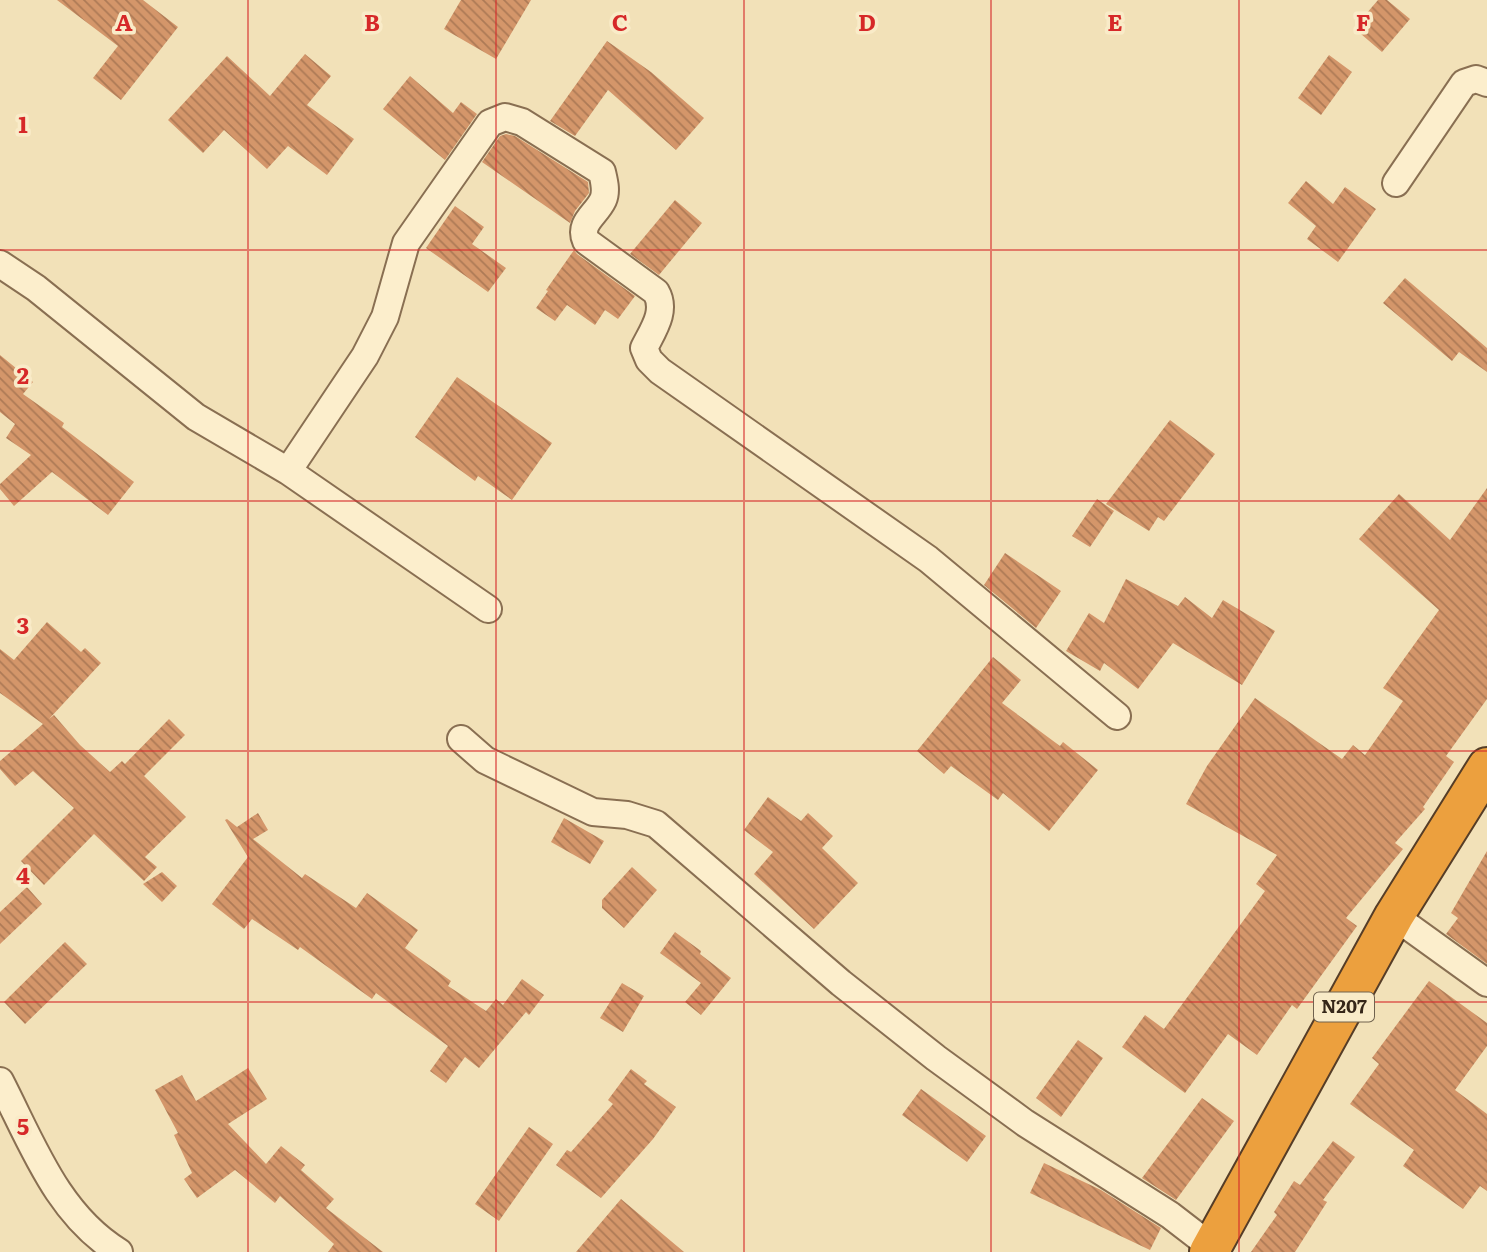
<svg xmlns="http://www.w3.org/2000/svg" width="1487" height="1252" viewBox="0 0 1487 1252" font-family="Literata,serif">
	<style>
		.building { fill: url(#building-back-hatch) }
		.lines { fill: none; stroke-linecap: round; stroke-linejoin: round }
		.minor-casing { stroke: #896f52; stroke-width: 30 }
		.highway-casing { stroke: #563d27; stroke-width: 42 }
		.minor { stroke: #fceecc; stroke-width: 26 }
		.highway { stroke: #eca03e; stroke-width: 38 }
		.grid { fill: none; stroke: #d62828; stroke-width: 2; stroke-opacity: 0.55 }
		.labels { text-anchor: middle; stroke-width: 7; stroke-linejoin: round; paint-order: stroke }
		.shield { fill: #f9ebc8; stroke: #70624e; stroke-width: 2 }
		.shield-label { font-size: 18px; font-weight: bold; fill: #362719 }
		.grid-label { font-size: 23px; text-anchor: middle; font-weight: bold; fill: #d62828; stroke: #f9ebc8; stroke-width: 7; stroke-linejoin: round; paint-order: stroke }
	</style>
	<defs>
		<pattern id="building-back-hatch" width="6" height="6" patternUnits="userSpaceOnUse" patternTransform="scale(1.75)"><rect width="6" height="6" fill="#d4966a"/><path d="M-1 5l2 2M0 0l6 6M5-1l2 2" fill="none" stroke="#ad7a56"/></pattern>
	</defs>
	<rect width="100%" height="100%" fill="#f2e1b8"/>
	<path class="building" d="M 57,0 L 143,0 L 178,27 L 121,100 L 93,78 L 118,46 Z
		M 461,0 L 531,0 L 496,59 L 444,29 Z
		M 1378,0 L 1387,0 L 1410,19 L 1382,52 L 1354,28 Z
		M 607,41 L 651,72 L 704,118 L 676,150 L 608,90 L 575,136 L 550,121 Z
		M 305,54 L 331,76 L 307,105 L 354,139 L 327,175 L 288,146 L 267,169 L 224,130 L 203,153 L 168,120 L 227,56 L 270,96 Z
		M 1329,55 L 1352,72 L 1321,115 L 1298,98 Z
		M 410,76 L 453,113 L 461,102 L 477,114 L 445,160 L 383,109 Z
		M 506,134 L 515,136 L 588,182 L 589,193 L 575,211 L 570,223 L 482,162 L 500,136 Z
		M 1306,181 L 1333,204 L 1345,187 L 1376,209 L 1338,262 L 1307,239 L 1316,226 L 1288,203 Z
		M 675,200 L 702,223 L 659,275 L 630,254 Z
		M 455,206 L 484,227 L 472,244 L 506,268 L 488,292 L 426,248 Z
		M 574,250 L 577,254 L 635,296 L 618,319 L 605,310 L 595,325 L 567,305 L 555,321 L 536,308 L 548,291 L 546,290 Z
		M 1405,278 L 1487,348 L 1487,372 L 1459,352 L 1452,361 L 1383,303 Z
		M 0,355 L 33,382 L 23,394 L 64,423 L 62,427 L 134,482 L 108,515 L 52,472 L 14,506 L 0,489 L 0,484 L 31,455 L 6,438 L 15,424 L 0,412 Z
		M 457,377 L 552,443 L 512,500 L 478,476 L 475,481 L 415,437 Z
		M 1170,420 L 1215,454 L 1164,521 L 1158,517 L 1149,531 L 1106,504 Z
		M 1487,488 L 1487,699 L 1446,756 L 1454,762 L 1423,807 L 1425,809 L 1395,843 L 1403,849 L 1346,918 L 1357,926 L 1297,1009 L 1292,1005 L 1257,1055 L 1228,1034 L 1185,1093 L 1122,1047 L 1145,1015 L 1164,1029 L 1265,891 L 1256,884 L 1277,855 L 1186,804 L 1207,766 L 1255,698 L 1342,759 L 1353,745 L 1365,755 L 1403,701 L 1383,688 L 1439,610 L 1359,539 L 1399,494 L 1450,540 Z
		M 1097,499 L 1114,511 L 1090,547 L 1072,536 Z
		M 1005,553 L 1061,591 L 1036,628 L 984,585 Z
		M 1126,579 L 1178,606 L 1185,597 L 1212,618 L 1223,600 L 1275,631 L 1242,685 L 1173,643 L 1138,689 L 1104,663 L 1100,671 L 1066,651 L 1089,613 L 1104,623 Z
		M 47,622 L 81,652 L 85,648 L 101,663 L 49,719 L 54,715 L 80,745 L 110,772 L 122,761 L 125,764 L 169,719 L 185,735 L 144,776 L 186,817 L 145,857 L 157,867 L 144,881 L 94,834 L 44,885 L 21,861 L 74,808 L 33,771 L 15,786 L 0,769 L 0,761 L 43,724 L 0,693 L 0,649 L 14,660 Z
		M 993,657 L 1021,680 L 1002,703 L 1060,746 L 1063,742 L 1098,770 L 1049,831 L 1003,793 L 998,800 L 951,766 L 944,774 L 917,751 Z
		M 768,797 L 801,821 L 808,813 L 833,836 L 822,848 L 858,883 L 814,929 L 754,874 L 773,852 L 744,830 Z
		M 258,813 L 268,830 L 253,839 L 302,878 L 305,874 L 356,908 L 367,893 L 418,930 L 405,948 L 451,981 L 448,986 L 486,1011 L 496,999 L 503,1005 L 522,979 L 544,995 L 529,1015 L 526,1012 L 479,1068 L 465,1057 L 446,1083 L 430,1071 L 448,1046 L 376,993 L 372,999 L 300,947 L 298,950 L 252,919 L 244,929 L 212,904 L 248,857 L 225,820 L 227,819 L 237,827 Z
		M 564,818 L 604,841 L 590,864 L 551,842 Z
		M 1487,851 L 1487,964 L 1446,934 L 1458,918 L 1451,913 Z
		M 632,867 L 657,890 L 624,928 L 602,908 L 602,900 Z
		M 162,872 L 177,886 L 162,902 L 143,884 Z
		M 27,887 L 42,904 L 0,944 L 0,912 Z
		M 675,932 L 701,951 L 700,954 L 731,978 L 701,1015 L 685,1002 L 701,983 L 660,953 Z
		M 65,942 L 87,964 L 25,1024 L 4,1002 Z
		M 1429,981 L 1487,1023 L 1487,1046 L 1455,1090 L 1487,1114 L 1487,1191 L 1480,1186 L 1463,1209 L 1403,1166 L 1414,1150 L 1350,1104 L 1379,1064 L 1372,1058 Z
		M 622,983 L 644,996 L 623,1032 L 600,1018 Z
		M 1078,1040 L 1103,1058 L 1061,1117 L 1036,1098 Z
		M 248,1068 L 267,1099 L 228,1124 L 266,1164 L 281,1146 L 305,1165 L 301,1170 L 334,1199 L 326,1208 L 383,1252 L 328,1252 L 334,1244 L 280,1196 L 275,1203 L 235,1170 L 197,1198 L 184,1179 L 192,1173 L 174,1135 L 178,1133 L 155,1090 L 182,1075 L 196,1101 Z
		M 631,1069 L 647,1081 L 644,1084 L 676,1107 L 653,1139 L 601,1198 L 556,1165 L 567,1150 L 571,1152 L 613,1104 L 608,1100 Z
		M 921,1089 L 986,1136 L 967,1162 L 902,1115 Z
		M 1202,1098 L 1234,1121 L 1176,1200 L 1142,1178 Z
		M 529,1127 L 553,1144 L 499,1221 L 475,1204 Z
		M 1333,1141 L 1355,1157 L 1323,1200 L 1327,1202 L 1295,1252 L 1251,1252 L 1277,1215 L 1274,1212 L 1294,1181 L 1300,1185 Z
		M 1044,1163 L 1101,1190 L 1161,1228 L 1150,1250 L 1030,1193 Z
		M 621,1199 L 684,1252 L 576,1252 Z"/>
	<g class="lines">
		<defs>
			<path id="minor" d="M 1396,183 L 1464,83 L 1476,79 L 1487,83
				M 0,264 L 36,288 L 196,417 L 288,471 L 488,609
				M 288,471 L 365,356 L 385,317 L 406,243 L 490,123 L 505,117 L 522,122 L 602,172 C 604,181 607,191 603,200 C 596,215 578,223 586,241 L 656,292 C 667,311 653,330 644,348 L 649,360 L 660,371 L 928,559 L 1117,716
				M 461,739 L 485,760 L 593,812 L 627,815 L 656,824 L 841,983 L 936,1058 L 1025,1123 L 1170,1215 L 1218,1252
				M 1394,916 L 1487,983
				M 0,1081 C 32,1143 57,1214 119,1252"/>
			<path id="highway" d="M 1209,1252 L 1394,916 L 1487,767"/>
		</defs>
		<use href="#minor" class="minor-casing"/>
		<use href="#highway" class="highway-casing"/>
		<use href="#minor" class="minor"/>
		<use href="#highway" class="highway"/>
	</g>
	<path class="grid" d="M 248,0 L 248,1252M 496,0 L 496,1252M 744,0 L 744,1252M 991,0 L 991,1252M 1239,0 L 1239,1252M 0,250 L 1487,250M 0,501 L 1487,501M 0,751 L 1487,751M 0,1002 L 1487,1002"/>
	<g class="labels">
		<rect class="shield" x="1314" y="992.5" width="60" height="29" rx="5"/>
		<g class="shield-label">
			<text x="1344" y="1013">N207</text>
		</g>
	</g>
	<g class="grid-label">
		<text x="124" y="31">A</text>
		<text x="372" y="31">B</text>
		<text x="620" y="31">C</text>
		<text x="867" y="31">D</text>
		<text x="1115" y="31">E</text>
		<text x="1363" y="31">F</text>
		<text x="23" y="133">1</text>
		<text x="23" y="384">2</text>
		<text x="23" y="634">3</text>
		<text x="23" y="884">4</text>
		<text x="23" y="1135">5</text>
	</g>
</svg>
